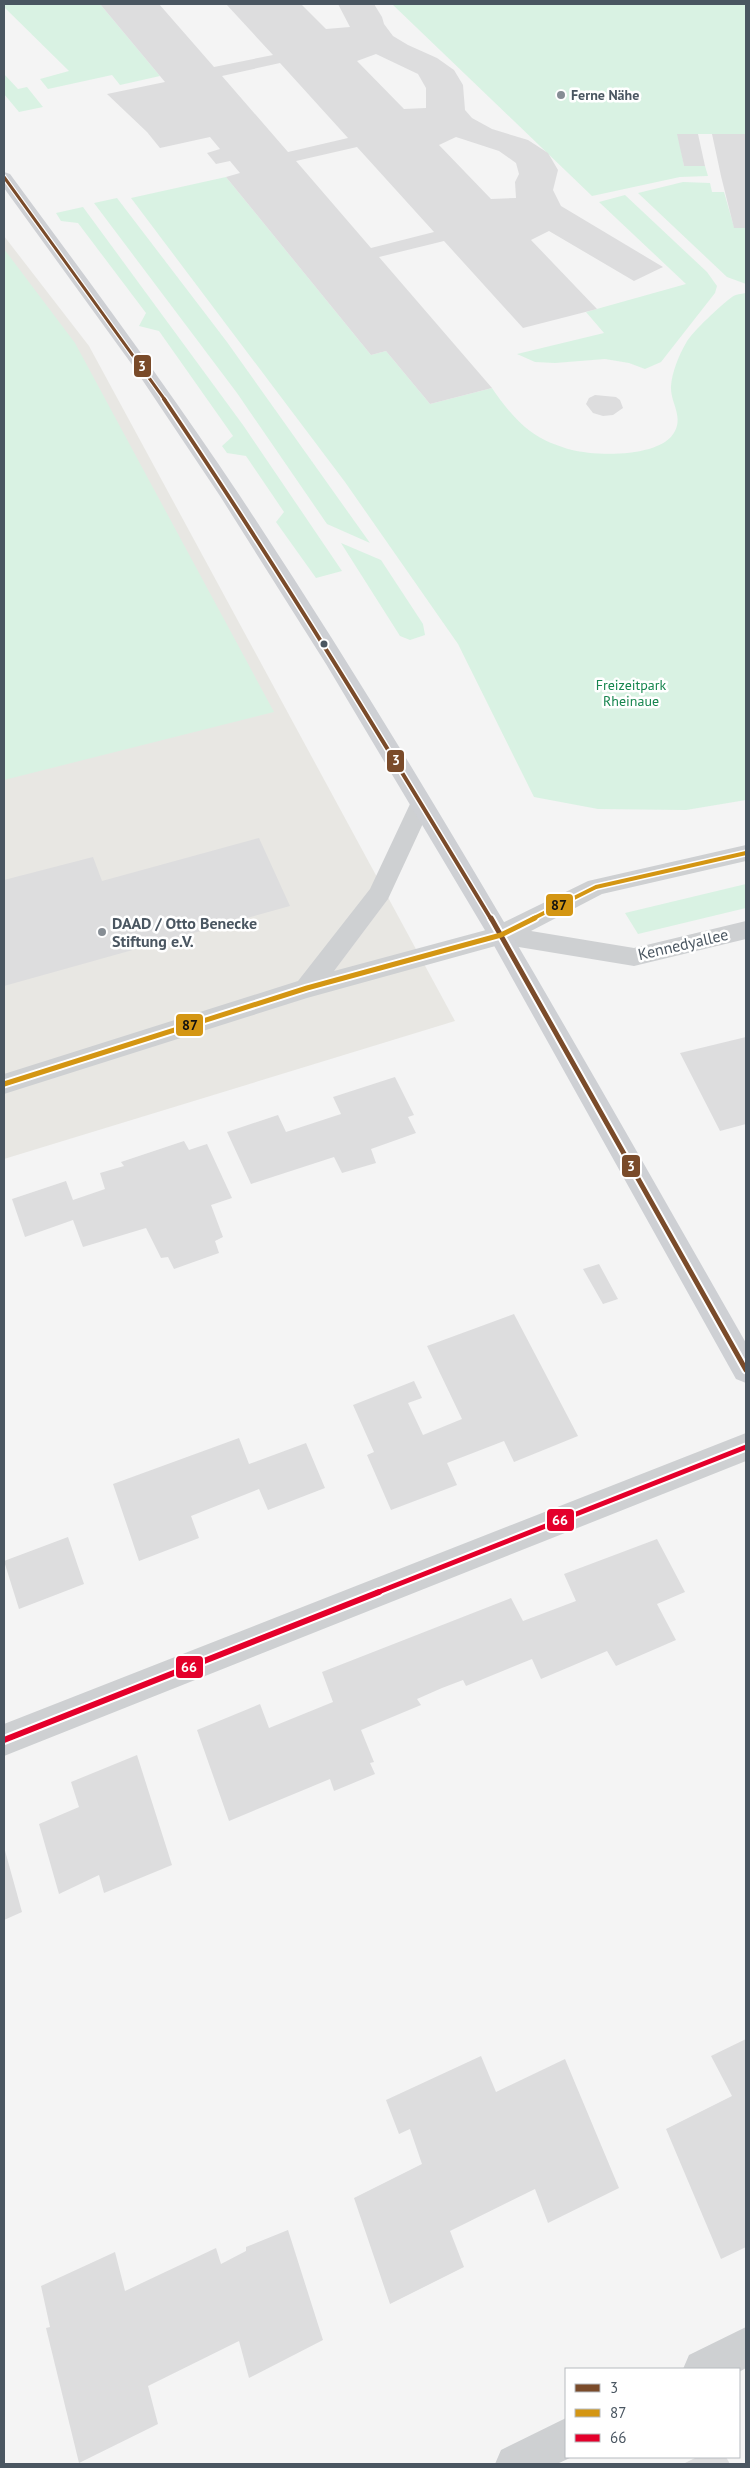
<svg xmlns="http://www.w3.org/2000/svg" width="750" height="2468" viewBox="0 0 750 2468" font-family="'PT Sans',sans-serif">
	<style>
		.commercial { fill: #e8e7e3 }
		.green { fill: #d9f2e3 }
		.building { fill: #ddddde; fill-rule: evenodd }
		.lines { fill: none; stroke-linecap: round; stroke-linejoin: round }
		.minor { fill: #ced0d2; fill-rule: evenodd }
		.tertiary { fill: #ced0d2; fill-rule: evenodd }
		.secondary { fill: #ced0d4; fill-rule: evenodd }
		.bus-1-far2-casing { stroke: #fff; stroke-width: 5.5 }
		.bus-1-far1-casing { stroke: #fff; stroke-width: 7 }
		.bus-1-casing { stroke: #fff; stroke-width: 9 }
		.bus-2-far1-casing { stroke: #fff; stroke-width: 7 }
		.bus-2-casing { stroke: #fff; stroke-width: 9 }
		.bus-3-far1-casing { stroke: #fff; stroke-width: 9 }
		.bus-3-casing { stroke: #fff; stroke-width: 10 }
		.bus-1-far2 { stroke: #7a4b2a; stroke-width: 3 }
		.bus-1-far1 { stroke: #7a4b2a; stroke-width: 4 }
		.bus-1 { stroke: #7a4b2a; stroke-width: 5 }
		.bus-2-far1 { stroke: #d49613; stroke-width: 4 }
		.bus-2 { stroke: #d49613; stroke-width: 5 }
		.bus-3-far1 { stroke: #e4002b; stroke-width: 5 }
		.bus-3 { stroke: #e4002b; stroke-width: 6 }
		.poi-dot { fill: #868d94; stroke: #fff; stroke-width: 2 }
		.bus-dot { fill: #4a5661; stroke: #fff; stroke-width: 2 }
		.labels { text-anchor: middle; stroke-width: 5; stroke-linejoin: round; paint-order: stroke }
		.far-poi-label { font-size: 14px; font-weight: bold; fill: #4a5661; stroke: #fff; text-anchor: start }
		.far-park-label { font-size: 14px; fill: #17864f; stroke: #fff }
		.poi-label { font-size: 16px; font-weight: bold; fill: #4a5661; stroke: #fff; text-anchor: start }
		.street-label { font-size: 16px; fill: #4a5661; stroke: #fff }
		.line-badge { stroke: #fff; stroke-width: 2 }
		.badge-label { font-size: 14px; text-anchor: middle; font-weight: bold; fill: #fff }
		.pale-badge-label { font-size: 14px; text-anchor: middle; font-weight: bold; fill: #111 }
	</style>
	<rect width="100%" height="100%" fill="#f4f4f4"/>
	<path class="commercial" d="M 4,236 L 89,346 L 455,1021 L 4,1159 Z"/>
	<path class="green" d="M 4,4 L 100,4 L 160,76 L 120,85 L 112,75 L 48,89 L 40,79 L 69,71 L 4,7 Z
		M 392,4 L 746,4 L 746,134 L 678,134 L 684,166 L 705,166 L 708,176 L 680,177 L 592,196 Z
		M 4,74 L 18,89 L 27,87 L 43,107 L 19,112 L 4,94 Z
		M 226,177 L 371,355 L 386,351 L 430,404 L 492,388 C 502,403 516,421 530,431 C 542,440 557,446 572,450 C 596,456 662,458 675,431 C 683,415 670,402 671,386 C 672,372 679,355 686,343 C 692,332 721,305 732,297 C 736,294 741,294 746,293 L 746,800 L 686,810 L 598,809 L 534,797 L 458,644 L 345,482 L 131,198 Z
		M 683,182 L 710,183 L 712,192 L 724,192 L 734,227 L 746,228 L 746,284 L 727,277 L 638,193 Z
		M 625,195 L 707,272 L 717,286 L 715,293 L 661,362 L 645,369 L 629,363 L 605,359 L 555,363 L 535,362 L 517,354 L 604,333 L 586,312 L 686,284 L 599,202 Z
		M 117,198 L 227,342 L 370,543 L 327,524 L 237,393 L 94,203 Z
		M 83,207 L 243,425 L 342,571 L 316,578 L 276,522 L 284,512 L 246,456 L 227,453 L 222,446 L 233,436 L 159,331 L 139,326 L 146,313 L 78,223 L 61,221 L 56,213 Z
		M 4,249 L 75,343 L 274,712 L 4,780 Z
		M 341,543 L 381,560 L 423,624 L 425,635 L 410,640 L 400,636 Z
		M 746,884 L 746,908 L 638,934 L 625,913 Z"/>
	<path class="building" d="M 100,4 L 159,4 L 214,67 L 273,55 L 226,4 L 301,4 L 326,29 L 350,27 L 338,4 L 374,4 L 382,17 L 384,24 L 393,36 L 408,45 L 437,58 L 454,70 L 463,85 L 465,110 L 472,118 L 492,129 L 528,140 L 548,153 L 558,170 L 553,190 L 561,206 L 663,267 L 634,281 L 549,231 L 531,240 L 597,309 L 523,328 L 444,241 L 379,257 L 492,388 L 430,404 L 386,351 L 371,355 L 226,177 L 240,173 L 230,161 L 216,164 L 207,153 L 220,149 L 210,137 L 160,148 L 147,132 L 107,94 L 165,82 ZM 376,54 L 418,74 L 426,88 L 426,108 L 404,109 L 357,61 ZM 280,63 L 348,138 L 288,152 L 222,76 ZM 456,137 L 499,151 L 516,163 L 519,174 L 515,182 L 516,198 L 491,199 L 439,145 ZM 357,147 L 434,232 L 371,248 L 296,161 Z
		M 677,134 L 698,134 L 705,166 L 684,166 Z
		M 712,134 L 746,134 L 746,228 L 734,228 L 721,176 Z
		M 595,395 L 616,397 L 620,400 L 623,408 L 613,415 L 603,416 L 593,413 L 586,404 L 589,398 Z
		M 259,838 L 290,906 L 4,986 L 4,880 L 93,857 L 102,881 Z
		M 746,1037 L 746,1124 L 720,1131 L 680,1053 Z
		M 395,1077 L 414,1115 L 408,1117 L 416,1133 L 371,1149 L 376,1163 L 342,1173 L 334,1157 L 251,1184 L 227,1132 L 278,1115 L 286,1132 L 341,1114 L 333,1097 Z
		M 184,1141 L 189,1150 L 207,1144 L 232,1198 L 211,1205 L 223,1237 L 215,1241 L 219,1253 L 174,1269 L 168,1257 L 161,1258 L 146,1228 L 83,1247 L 73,1220 L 25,1237 L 12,1199 L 66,1181 L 73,1200 L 105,1189 L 100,1173 L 124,1166 L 121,1162 Z
		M 599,1264 L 618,1299 L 603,1304 L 583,1269 Z
		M 514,1314 L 578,1436 L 514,1462 L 504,1441 L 447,1463 L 457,1485 L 391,1510 L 367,1455 L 374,1452 L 353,1405 L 414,1381 L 422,1398 L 408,1403 L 423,1435 L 462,1419 L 427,1346 Z
		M 239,1438 L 249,1464 L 306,1443 L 325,1488 L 268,1510 L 259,1489 L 191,1516 L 199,1538 L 139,1561 L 113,1484 Z
		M 68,1537 L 84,1584 L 19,1609 L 4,1561 Z
		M 657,1539 L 685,1592 L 657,1604 L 676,1640 L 616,1666 L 607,1651 L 541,1679 L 532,1659 L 466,1686 L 463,1680 L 442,1688 L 417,1699 L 421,1705 L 361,1730 L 374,1762 L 370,1763 L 375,1774 L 334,1791 L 330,1779 L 229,1821 L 197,1730 L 260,1704 L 269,1728 L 333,1702 L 322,1672 L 511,1598 L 523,1621 L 576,1601 L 564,1574 Z
		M 137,1755 L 172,1865 L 104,1893 L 99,1875 L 59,1894 L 39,1824 L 79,1807 L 71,1782 Z
		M 4,1847 L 22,1912 L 4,1920 Z
		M 746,2039 L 746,2247 L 721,2259 L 666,2129 L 732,2096 L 711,2056 Z
		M 481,2056 L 496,2092 L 565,2059 L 619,2188 L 548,2223 L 535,2189 L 450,2231 L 464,2267 L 390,2304 L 354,2198 L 422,2164 L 410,2129 L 399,2134 L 386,2100 Z
		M 288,2230 L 323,2340 L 249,2378 L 239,2341 L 148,2386 L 158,2424 L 79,2463 L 46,2328 L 50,2327 L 41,2286 L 115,2252 L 125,2291 L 216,2248 L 221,2264 L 246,2251 L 246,2247 Z
		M 697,2457 L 726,2457 L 730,2464 L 683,2464 Z"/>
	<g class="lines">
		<path class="minor" d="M 746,845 L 746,861 L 602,894 L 531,931 L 634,948 L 746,921 L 746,939 L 634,966 L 501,944 L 492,942 L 489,935 L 492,928 L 588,881 Z
			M 746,1433 L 746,1461 L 4,1756 L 4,1724 Z
			M 746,2327 L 746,2368 L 739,2372 L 739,2369 L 683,2369 L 689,2355 Z
			M 566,2418 L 566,2457 L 572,2457 L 557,2464 L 495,2464 L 501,2450 Z"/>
		<path class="tertiary" d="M 421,796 L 429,798 L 432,804 L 388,899 L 334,971 L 501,926 L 510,928 L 513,935 L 510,942 L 307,998 L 4,1094 L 4,1074 L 298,981 L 370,889 L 410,804 L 413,798 Z"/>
		<path class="secondary" d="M 4,172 L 10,174 C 88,280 167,386 240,496 C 422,771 583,1057 746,1343 L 746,1383 L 736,1379 L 492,942 L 326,664 L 220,496 L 133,366 L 4,188 Z"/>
		<defs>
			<path id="bus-1-far2" d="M 4,177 L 165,400"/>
			<path id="bus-1-far1" d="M 164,399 C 279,569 385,744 491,919"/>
			<path id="bus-1" d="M 491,918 L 746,1370"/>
			<path id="bus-2-far1" d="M 532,919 L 596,887 L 746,853"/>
			<path id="bus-2" d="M 4,1084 L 307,988 L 501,935 L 535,918"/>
			<path id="bus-3-far1" d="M 376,1593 L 746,1447"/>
			<path id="bus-3" d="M 4,1740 L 379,1592"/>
		</defs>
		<use href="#bus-1-far2" class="bus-1-far2-casing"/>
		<use href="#bus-1-far1" class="bus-1-far1-casing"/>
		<use href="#bus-1" class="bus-1-casing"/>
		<use href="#bus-2-far1" class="bus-2-far1-casing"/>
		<use href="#bus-2" class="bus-2-casing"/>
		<use href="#bus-3-far1" class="bus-3-far1-casing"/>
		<use href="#bus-3" class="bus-3-casing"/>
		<use href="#bus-1-far2" class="bus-1-far2"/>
		<use href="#bus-1-far1" class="bus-1-far1"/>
		<use href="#bus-1" class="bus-1"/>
		<use href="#bus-2-far1" class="bus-2-far1"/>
		<use href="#bus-2" class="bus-2"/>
		<use href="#bus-3-far1" class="bus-3-far1"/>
		<use href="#bus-3" class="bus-3"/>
	</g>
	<g class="poi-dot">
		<circle cx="561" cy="95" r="5"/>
		<circle cx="102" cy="932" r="5"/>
	</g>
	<circle class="bus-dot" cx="324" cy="644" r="4.5"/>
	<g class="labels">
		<g class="far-poi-label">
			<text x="571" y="100">Ferne Nähe</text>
		</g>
		<g class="far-park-label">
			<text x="631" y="690">Freizeitpark<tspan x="631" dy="16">Rheinaue</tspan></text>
		</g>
		<g class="poi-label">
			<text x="112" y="929">DAAD / Otto Benecke<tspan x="112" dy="18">Stiftung e.V.</tspan></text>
		</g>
		<g class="street-label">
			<text transform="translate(683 944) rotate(-13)" y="6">Kennedyallee</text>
		</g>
	</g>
	<g class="line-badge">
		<rect x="133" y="354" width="19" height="24" rx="5" fill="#7a4b2a"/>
		<rect x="386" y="749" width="19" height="24" rx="5" fill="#7a4b2a"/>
		<rect x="545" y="893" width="29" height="24" rx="5" fill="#d49613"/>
		<rect x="175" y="1013" width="29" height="24" rx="5" fill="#d49613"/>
		<rect x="621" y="1154" width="20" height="24" rx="5" fill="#7a4b2a"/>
		<rect x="546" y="1508" width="29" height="24" rx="5" fill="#e4002b"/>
		<rect x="175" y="1655" width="29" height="24" rx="5" fill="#e4002b"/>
	</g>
	<g class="badge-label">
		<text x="142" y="371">3</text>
		<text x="396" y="765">3</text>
		<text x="631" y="1171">3</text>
		<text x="560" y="1525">66</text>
		<text x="189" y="1672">66</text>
	</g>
	<g class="pale-badge-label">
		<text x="559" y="910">87</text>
		<text x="190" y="1030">87</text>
	</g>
	<rect width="750" height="2468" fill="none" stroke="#4a5661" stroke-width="10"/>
	<rect x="565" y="2368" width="175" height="90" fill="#ffffff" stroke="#b7bbc0"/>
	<rect x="575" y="2384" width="25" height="8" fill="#7a4b2a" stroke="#b7bbc0"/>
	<text x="610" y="2393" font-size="15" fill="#4a5661">3</text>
	<rect x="575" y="2409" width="25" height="8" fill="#d49613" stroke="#b7bbc0"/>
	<text x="610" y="2418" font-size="15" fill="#4a5661">87</text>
	<rect x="575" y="2434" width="25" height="8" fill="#e4002b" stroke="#b7bbc0"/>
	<text x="610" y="2443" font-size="15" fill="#4a5661">66</text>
</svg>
